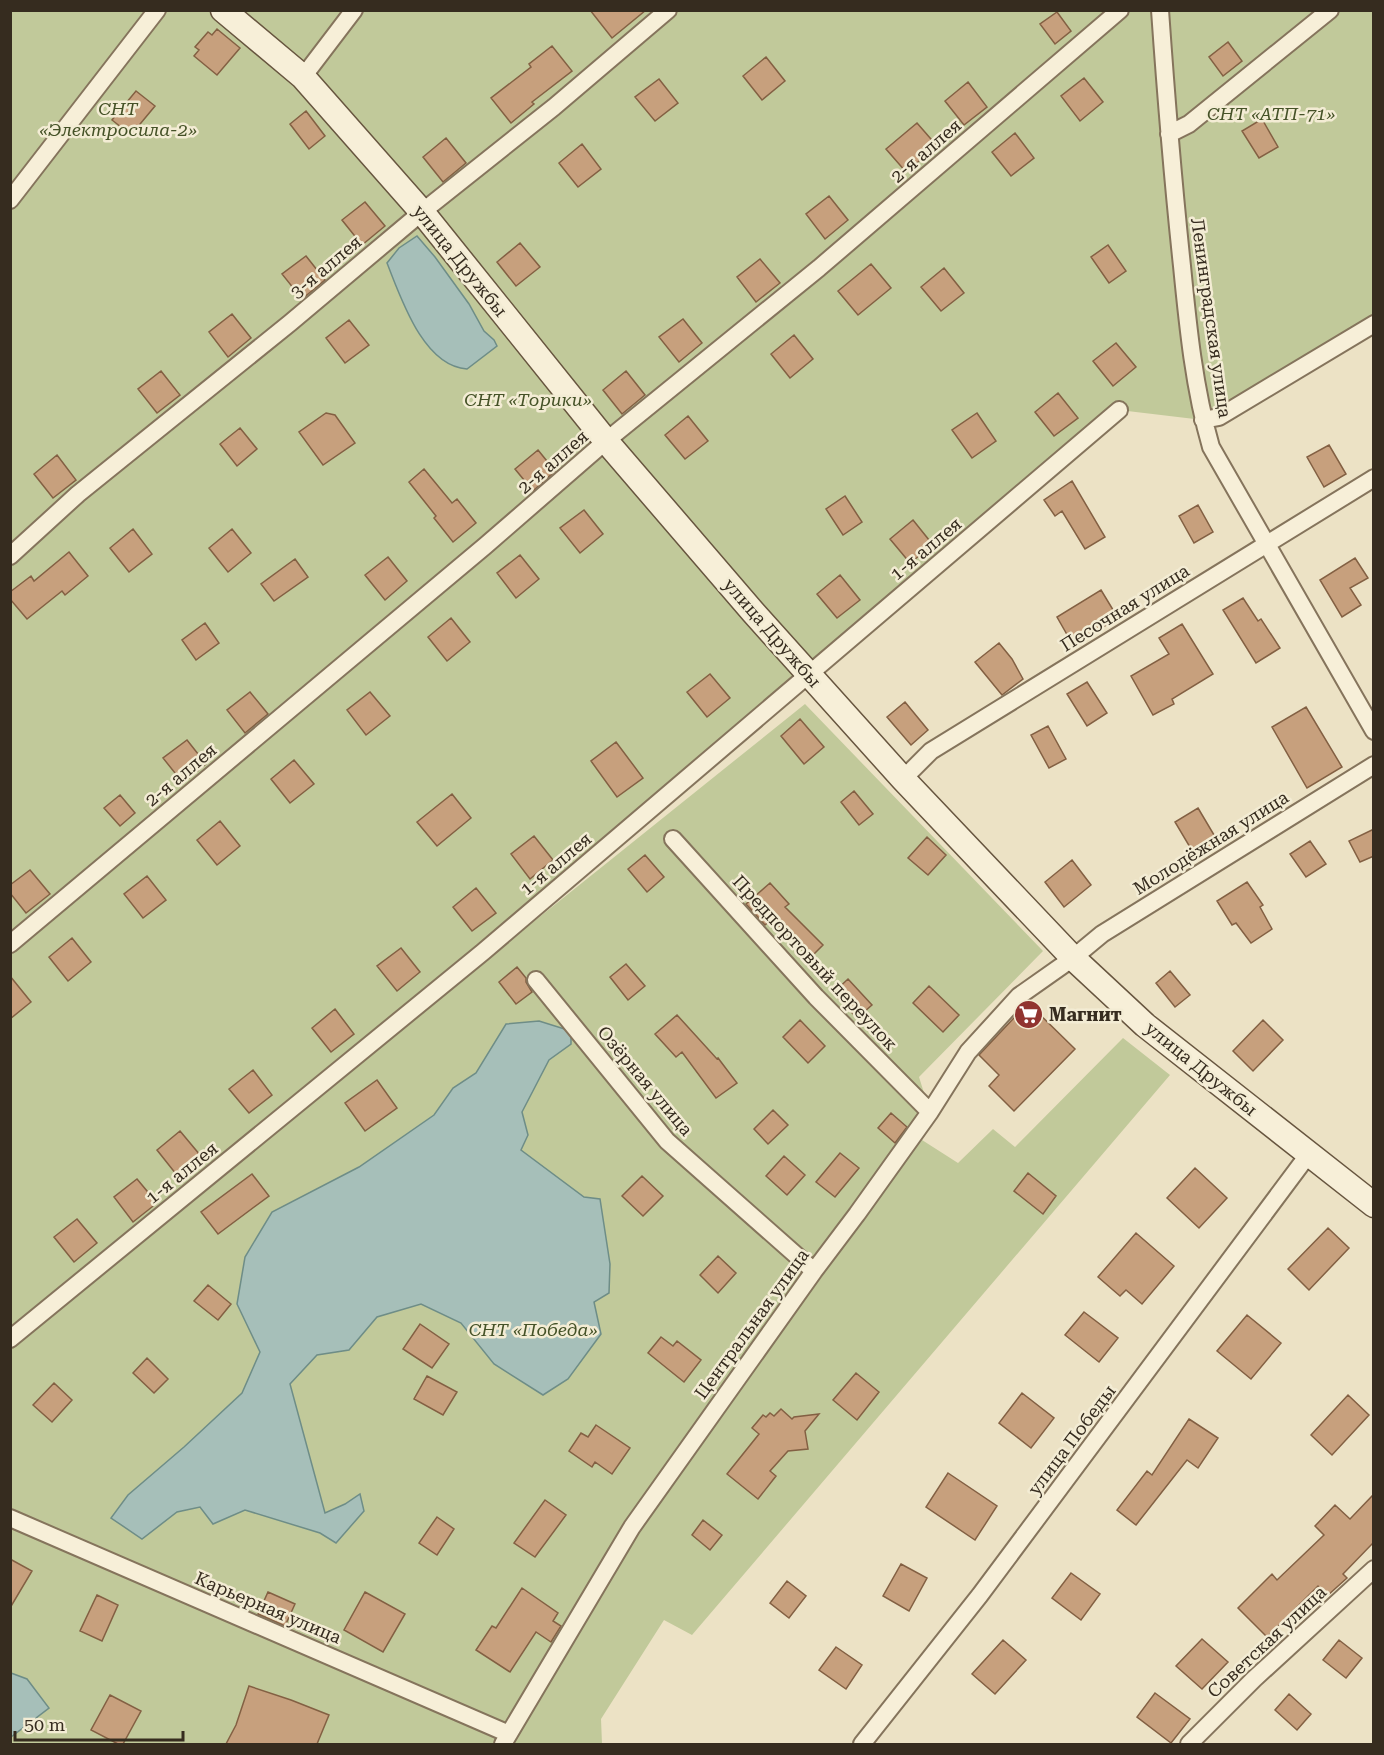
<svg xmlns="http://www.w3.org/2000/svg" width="1384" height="1755" viewBox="0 0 1384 1755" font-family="'Roboto Serif',serif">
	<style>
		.green { fill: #c1c99a }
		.water { fill: #a6bfb9; stroke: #6e8d87; stroke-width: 1.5 }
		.building { fill: #c7a07d; stroke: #836043; stroke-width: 1.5 }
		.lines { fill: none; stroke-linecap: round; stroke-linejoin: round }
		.street-casing { stroke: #85745c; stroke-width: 20 }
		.secondary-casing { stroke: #67553f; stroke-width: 27 }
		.street { stroke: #f7efd8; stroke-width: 16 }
		.secondary { stroke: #f7efd8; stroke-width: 24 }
		.labels { text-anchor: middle; stroke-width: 5; stroke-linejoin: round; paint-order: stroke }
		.park-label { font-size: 18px; font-style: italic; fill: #455227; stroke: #f3ecd4 }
		.street-label { font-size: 18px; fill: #362c1f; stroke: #f3ecd4 }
		.poi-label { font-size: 18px; font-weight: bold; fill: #362c1f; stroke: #f3ecd4; text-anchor: start }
	</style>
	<rect width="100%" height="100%" fill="#ece2c5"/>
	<path class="green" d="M 11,11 L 1373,11 L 1373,324 L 1203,420 L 1119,410 L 11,1339 Z
		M 805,704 L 1043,951 L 919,1077 L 930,1112 L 922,1140 L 958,1163 L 993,1129 L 1015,1147 L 1123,1038 L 1170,1075 L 692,1635 L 664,1620 L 601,1719 L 602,1744 L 11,1744 L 11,1341 Z"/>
	<path class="water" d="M 417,236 L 435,257 L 469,304 L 484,331 L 494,340 L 497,346 L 467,369 C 423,366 401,298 387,263 L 399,248 Z
		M 539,1021 L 571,1031 L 571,1044 L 549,1060 L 522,1112 L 528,1135 L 521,1150 L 584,1197 L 600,1199 L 610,1264 L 609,1293 L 594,1302 L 601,1334 L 568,1379 L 543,1395 L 494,1364 L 461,1323 L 421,1304 L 377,1317 L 349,1350 L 317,1355 L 290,1384 L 325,1513 L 345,1504 L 360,1494 L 364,1511 L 336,1543 L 320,1533 L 245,1510 L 213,1524 L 200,1507 L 177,1512 L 142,1539 L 111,1518 L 128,1495 L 184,1447 L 242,1393 L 260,1352 L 237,1304 L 245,1257 L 272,1212 L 359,1167 L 434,1115 L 453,1088 L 476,1073 L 506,1024 Z
		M 11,1673 L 27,1679 L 49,1708 L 11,1737 Z"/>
	<path class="building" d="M 590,10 L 646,10 L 612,38 Z
		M 1057,12 L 1071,31 L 1055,44 L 1040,24 Z
		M 217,29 L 240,48 L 217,75 L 194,56 L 199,50 L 195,47 L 208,32 L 212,35 Z
		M 1228,42 L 1242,61 L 1223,76 L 1209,57 Z
		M 552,46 L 572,71 L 532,102 L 534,104 L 511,123 L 491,98 L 531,67 L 529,64 Z
		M 766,57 L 785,81 L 762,100 L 743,76 Z
		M 1084,78 L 1103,102 L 1080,121 L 1061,96 Z
		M 659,79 L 678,103 L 655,121 L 635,97 Z
		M 968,82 L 987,107 L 964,125 L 945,101 Z
		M 136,91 L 155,106 L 131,135 L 112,120 Z
		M 306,111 L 325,136 L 309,149 L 290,124 Z
		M 1262,119 L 1278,147 L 1259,158 L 1242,131 Z
		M 917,123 L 937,146 L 906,172 L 886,149 Z
		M 1015,133 L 1034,158 L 1011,176 L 992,152 Z
		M 446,138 L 466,163 L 443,182 L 423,157 Z
		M 582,144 L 601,169 L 578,187 L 559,163 Z
		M 829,196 L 848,220 L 825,239 L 806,214 Z
		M 365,202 L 385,226 L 362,245 L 342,220 Z
		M 520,243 L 540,267 L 516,286 L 497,262 Z
		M 1108,245 L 1126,271 L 1109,283 L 1091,257 Z
		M 306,256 L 325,280 L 302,299 L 282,274 Z
		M 760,259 L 780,283 L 756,302 L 737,277 Z
		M 871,264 L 891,288 L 858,315 L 838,291 Z
		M 944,268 L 964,293 L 941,311 L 921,287 Z
		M 232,314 L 251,338 L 228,357 L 209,332 Z
		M 683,319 L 702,343 L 679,362 L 659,337 Z
		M 349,320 L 369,345 L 345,363 L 326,338 Z
		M 794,335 L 813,359 L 790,378 L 771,354 Z
		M 1116,343 L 1136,367 L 1113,386 L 1093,361 Z
		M 161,371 L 180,395 L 157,413 L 138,389 Z
		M 626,371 L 645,395 L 622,414 L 603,390 Z
		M 1058,393 L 1078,418 L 1054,436 L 1035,412 Z
		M 326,413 L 335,415 L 355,443 L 323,465 L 299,432 Z
		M 977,413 L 996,441 L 972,458 L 952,430 Z
		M 688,416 L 708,441 L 685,459 L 665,435 Z
		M 240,428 L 257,449 L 237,466 L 220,444 Z
		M 1329,445 L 1346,474 L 1324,487 L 1307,457 Z
		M 538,450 L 555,471 L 533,491 L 515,469 Z
		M 57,455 L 76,480 L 53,498 L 34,474 Z
		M 424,469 L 452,503 L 457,499 L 476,523 L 453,542 L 434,518 L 436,516 L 409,482 Z
		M 1072,481 L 1105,537 L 1085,549 L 1062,511 L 1055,516 L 1044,500 Z
		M 845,496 L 862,522 L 843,535 L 826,509 Z
		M 1198,505 L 1213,532 L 1194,543 L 1179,516 Z
		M 584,510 L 603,534 L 580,553 L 560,528 Z
		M 913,520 L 933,545 L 910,563 L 890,539 Z
		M 133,529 L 152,554 L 129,572 L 110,548 Z
		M 232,529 L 251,553 L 228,572 L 209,548 Z
		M 69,552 L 88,576 L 65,595 L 62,591 L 27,619 L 10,599 L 10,592 L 31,576 L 34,581 Z
		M 520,555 L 539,579 L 516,598 L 497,573 Z
		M 388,557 L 407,581 L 385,600 L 365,575 Z
		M 1355,558 L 1368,578 L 1350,588 L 1361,605 L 1342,617 L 1320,580 Z
		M 295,559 L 308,577 L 274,601 L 261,584 Z
		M 840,575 L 860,600 L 837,618 L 817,594 Z
		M 1101,590 L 1118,618 L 1073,645 L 1057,617 Z
		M 1243,598 L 1258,621 L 1261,619 L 1280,648 L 1256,663 L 1223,610 Z
		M 451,618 L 470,642 L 447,661 L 428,637 Z
		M 205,623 L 219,643 L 196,660 L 182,640 Z
		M 1182,624 L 1213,674 L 1172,699 L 1174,704 L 1153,715 L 1131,676 L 1169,654 L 1159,638 Z
		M 999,643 L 1012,659 L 1023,679 L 1002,695 L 975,662 Z
		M 710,674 L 730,698 L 707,717 L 687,692 Z
		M 1087,682 L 1107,713 L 1087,726 L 1067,694 Z
		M 250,692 L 268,714 L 245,733 L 227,710 Z
		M 370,692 L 390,716 L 366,735 L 347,710 Z
		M 905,702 L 928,730 L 911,745 L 887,717 Z
		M 1306,707 L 1342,767 L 1307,788 L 1272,727 Z
		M 800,719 L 824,747 L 804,764 L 781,736 Z
		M 1048,726 L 1066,759 L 1049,768 L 1031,735 Z
		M 187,740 L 206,764 L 183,783 L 163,758 Z
		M 616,742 L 643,778 L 617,797 L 591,761 Z
		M 294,760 L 314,784 L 290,803 L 271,779 Z
		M 854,791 L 873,814 L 859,825 L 841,802 Z
		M 452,794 L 471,818 L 437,846 L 417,822 Z
		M 120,795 L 135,813 L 120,826 L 104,808 Z
		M 1198,808 L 1220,845 L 1197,859 L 1175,822 Z
		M 220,821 L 240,846 L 217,865 L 197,840 Z
		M 1374,829 L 1374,856 L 1360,862 L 1349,841 Z
		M 534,836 L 553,860 L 530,879 L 511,854 Z
		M 927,837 L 946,855 L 928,875 L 908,858 Z
		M 1310,841 L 1326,864 L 1306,877 L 1290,854 Z
		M 645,855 L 664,877 L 647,892 L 628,869 Z
		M 1072,860 L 1091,885 L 1064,907 L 1045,882 Z
		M 30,870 L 50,894 L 26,913 L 10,893 L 10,885 Z
		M 147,876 L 166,900 L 143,918 L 124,894 Z
		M 1247,882 L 1263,905 L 1260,907 L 1272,929 L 1251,943 L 1236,923 L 1232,925 L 1217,901 Z
		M 770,883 L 789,904 L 785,907 L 823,945 L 810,958 L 772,919 L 765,925 L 746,904 Z
		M 476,888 L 496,913 L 472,931 L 453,907 Z
		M 72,938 L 91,962 L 68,981 L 49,957 Z
		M 401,948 L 420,972 L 397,991 L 377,966 Z
		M 626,964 L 645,986 L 628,1000 L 610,977 Z
		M 517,967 L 526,978 L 526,982 L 532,992 L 516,1004 L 499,982 Z
		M 1170,971 L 1190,995 L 1175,1007 L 1156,983 Z
		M 10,976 L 31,1002 L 10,1019 Z
		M 848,979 L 872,1005 L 857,1018 L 833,993 Z
		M 929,986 L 959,1015 L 943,1032 L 913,1003 Z
		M 1028,1003 L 1075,1049 L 1014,1111 L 989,1086 L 999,1075 L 979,1055 Z
		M 335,1009 L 354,1034 L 331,1052 L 312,1028 Z
		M 677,1015 L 717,1059 L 718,1058 L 737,1083 L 716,1098 L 682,1052 L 676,1057 L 655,1034 Z
		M 800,1020 L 825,1046 L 808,1063 L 783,1037 Z
		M 1263,1020 L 1283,1040 L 1253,1071 L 1233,1051 Z
		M 253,1070 L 272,1095 L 249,1113 L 229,1089 Z
		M 377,1080 L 397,1108 L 365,1131 L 345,1103 Z
		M 773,1110 L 788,1125 L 768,1144 L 754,1129 Z
		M 891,1113 L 907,1127 L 895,1143 L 878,1128 Z
		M 180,1131 L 200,1155 L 176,1174 L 157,1150 Z
		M 840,1153 L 859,1168 L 835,1197 L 816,1182 Z
		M 784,1156 L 805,1175 L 787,1195 L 766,1176 Z
		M 1195,1168 L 1227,1198 L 1199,1228 L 1167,1198 Z
		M 1028,1173 L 1056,1196 L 1043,1214 L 1014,1191 Z
		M 252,1174 L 269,1196 L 218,1234 L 201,1212 Z
		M 642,1176 L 663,1196 L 643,1216 L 622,1196 Z
		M 137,1179 L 157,1203 L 133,1222 L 114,1197 Z
		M 77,1219 L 97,1243 L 74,1262 L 54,1237 Z
		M 1328,1228 L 1349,1248 L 1309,1290 L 1288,1269 Z
		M 1136,1233 L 1174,1266 L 1142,1304 L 1126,1290 L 1120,1296 L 1098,1277 Z
		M 718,1256 L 736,1273 L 718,1293 L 700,1275 Z
		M 208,1285 L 231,1304 L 218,1320 L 194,1301 Z
		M 1084,1312 L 1118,1338 L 1099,1362 L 1065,1335 Z
		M 1247,1315 L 1281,1343 L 1251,1379 L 1217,1351 Z
		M 420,1324 L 449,1344 L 432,1368 L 403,1349 Z
		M 661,1337 L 673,1346 L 677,1341 L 701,1360 L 684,1382 L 648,1353 Z
		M 147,1358 L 168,1379 L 154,1393 L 133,1373 Z
		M 856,1373 L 879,1392 L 857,1420 L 833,1400 Z
		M 427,1376 L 457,1392 L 443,1415 L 414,1399 Z
		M 54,1383 L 72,1400 L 52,1422 L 33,1405 Z
		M 1022,1393 L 1054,1418 L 1031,1448 L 999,1423 Z
		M 1348,1395 L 1369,1415 L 1332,1455 L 1311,1435 Z
		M 781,1409 L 792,1419 L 794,1417 L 819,1414 L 805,1431 L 808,1449 L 788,1451 L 770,1471 L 776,1476 L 758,1499 L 727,1474 L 759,1434 L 752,1428 L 763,1415 L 766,1417 L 770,1413 L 774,1416 Z
		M 1189,1419 L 1218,1438 L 1198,1468 L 1187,1460 L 1136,1525 L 1117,1510 L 1147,1471 L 1152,1475 Z
		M 596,1425 L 630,1448 L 612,1474 L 595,1462 L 592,1467 L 569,1451 L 581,1433 L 588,1437 Z
		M 948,1473 L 997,1506 L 975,1540 L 926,1507 Z
		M 1374,1494 L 1373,1543 L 1343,1574 L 1347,1578 L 1327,1596 L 1318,1586 L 1267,1637 L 1238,1608 L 1272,1574 L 1277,1580 L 1324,1535 L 1315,1526 L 1335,1505 L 1350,1519 Z
		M 545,1500 L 566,1515 L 535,1557 L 514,1543 Z
		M 437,1517 L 454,1529 L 437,1555 L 419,1543 Z
		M 703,1520 L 722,1535 L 710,1550 L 692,1535 Z
		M 10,1559 L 32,1571 L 10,1608 Z
		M 901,1564 L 927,1578 L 909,1611 L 883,1596 Z
		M 1071,1573 L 1100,1594 L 1081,1620 L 1052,1598 Z
		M 787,1581 L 806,1596 L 789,1618 L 770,1603 Z
		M 522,1588 L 558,1613 L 553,1621 L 561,1626 L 551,1642 L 536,1632 L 510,1672 L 476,1650 L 492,1626 L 496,1628 Z
		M 268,1592 L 295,1604 L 285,1626 L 258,1614 Z
		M 365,1592 L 405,1614 L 383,1652 L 344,1630 Z
		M 97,1595 L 118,1605 L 102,1641 L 80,1631 Z
		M 1202,1639 L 1228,1662 L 1202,1689 L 1176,1666 Z
		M 1003,1640 L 1026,1660 L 995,1694 L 972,1674 Z
		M 1339,1640 L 1362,1658 L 1346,1678 L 1323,1660 Z
		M 836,1647 L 862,1665 L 846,1689 L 819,1670 Z
		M 249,1686 L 291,1700 L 329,1715 L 317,1744 L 226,1744 L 236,1725 Z
		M 1155,1693 L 1190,1719 L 1171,1743 L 1137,1717 Z
		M 1289,1694 L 1311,1714 L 1297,1730 L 1275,1710 Z
		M 110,1695 L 141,1711 L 123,1744 L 118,1744 L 91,1730 Z"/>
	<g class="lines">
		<defs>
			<path id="street" d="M 1160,10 C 1166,96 1173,181 1182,266 C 1188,327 1194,388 1211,447 L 1374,731
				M 303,77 L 354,10
				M 1169,134 L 1189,124 L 1330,10
				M 10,200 L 157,10
				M 1203,420 L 1219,417 L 1374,324
				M 10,556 L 78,494 L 290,323 L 422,212 L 554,107 L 668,10
				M 903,779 L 931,751 L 1374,478
				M 673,839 L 816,997 L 930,1112
				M 10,944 L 485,546 L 606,441 L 819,268 L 1120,10
				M 536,980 L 667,1141 L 814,1271
				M 10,1339 L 483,952 L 1119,410
				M 10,1518 L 509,1734
				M 503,1744 L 632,1527 L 814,1271 L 857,1214 L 930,1112 L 968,1052 L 1019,996 L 1073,958 L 1102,934 L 1374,765
				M 862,1744 L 980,1595 L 1308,1155
				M 1189,1744 L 1254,1679 L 1374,1569"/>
			<path id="secondary" d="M 223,10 L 303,77 L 422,212 L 606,441 L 753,612 L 903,779 L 1073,958 L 1145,1025 L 1374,1205"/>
		</defs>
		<use href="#street" class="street-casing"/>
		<use href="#secondary" class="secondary-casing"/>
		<use href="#street" class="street"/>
		<use href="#secondary" class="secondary"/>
	</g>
	<defs>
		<symbol id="supermarket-disc" viewBox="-11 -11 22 22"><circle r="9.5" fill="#913430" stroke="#f3ecd4"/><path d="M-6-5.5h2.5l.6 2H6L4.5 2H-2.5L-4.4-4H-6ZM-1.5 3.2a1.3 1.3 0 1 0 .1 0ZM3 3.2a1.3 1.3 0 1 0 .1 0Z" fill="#fff"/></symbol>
	</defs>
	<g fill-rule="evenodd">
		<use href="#supermarket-disc" x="1012" y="998" width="33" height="33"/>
	</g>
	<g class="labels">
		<g class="park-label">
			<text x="118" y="115">СНТ<tspan x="118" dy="21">«Электросила-2»</tspan></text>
			<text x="1271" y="120">СНТ «АТП-71»</text>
			<text x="528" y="406">СНТ «Торики»</text>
			<text x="533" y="1336">СНТ «Победа»</text>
		</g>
		<g class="street-label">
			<text transform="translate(926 151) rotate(-41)" y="6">2-я аллея</text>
			<text transform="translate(460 261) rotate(51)" y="6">улица Дружбы</text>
			<text transform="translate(326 267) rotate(-40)" y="6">3-я аллея</text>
			<text transform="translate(1211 318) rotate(82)" y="6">Ленинградская улица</text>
			<text transform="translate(553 462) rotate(-41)" y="6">2-я аллея</text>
			<text transform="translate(926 549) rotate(-40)" y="6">1-я аллея</text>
			<text transform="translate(1125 608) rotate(-32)" y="6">Песочная улица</text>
			<text transform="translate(772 633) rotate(49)" y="6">улица Дружбы</text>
			<text transform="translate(181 775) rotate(-40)" y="6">2-я аллея</text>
			<text transform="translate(1211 843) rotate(-32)" y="6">Молодёжная улица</text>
			<text transform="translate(556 864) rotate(-40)" y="6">1-я аллея</text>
			<text transform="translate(815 963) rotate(47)" y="6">Предпортовый переулок</text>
			<text transform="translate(1201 1069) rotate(39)" y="6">улица Дружбы</text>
			<text transform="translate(645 1081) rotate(50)" y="6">Озёрная улица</text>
			<text transform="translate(182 1173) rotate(-39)" y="6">1-я аллея</text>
			<text transform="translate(752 1324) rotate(-54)" y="6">Центральная улица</text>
			<text transform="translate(1072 1440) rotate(-53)" y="6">улица Победы</text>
			<text transform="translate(268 1608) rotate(23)" y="6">Карьерная улица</text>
			<text transform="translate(1267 1642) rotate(-43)" y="6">Советская улица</text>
		</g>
		<g class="poi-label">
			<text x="1049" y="1021">Магнит</text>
		</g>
	</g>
	<rect width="1384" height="1755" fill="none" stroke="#362c1f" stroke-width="24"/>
	<path d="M15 1731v9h168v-9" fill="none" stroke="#362c1f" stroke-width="3"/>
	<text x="24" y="1731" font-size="18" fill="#362c1f" stroke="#f3ecd4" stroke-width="4.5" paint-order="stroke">50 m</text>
</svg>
